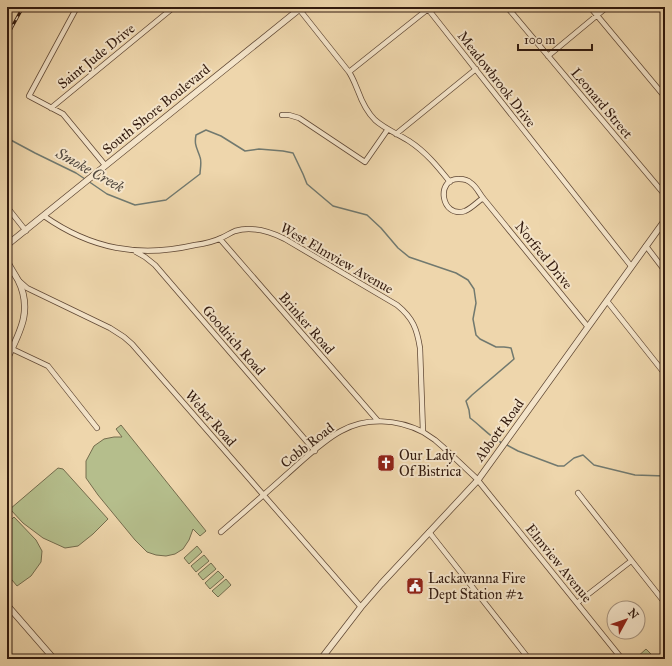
<svg xmlns="http://www.w3.org/2000/svg" width="672" height="666" viewBox="0 0 672 666" font-family="'IM FELL Great Primer',serif">
	<style>
		.green { fill: #b5be8c; stroke: #746c4d }
		.lines { fill: none; stroke-linecap: round; stroke-linejoin: round }
		.stream { stroke: #71796f; stroke-width: 1.5 }
		.minor-casing { stroke: #614936; stroke-width: 6 }
		.tertiary-casing { stroke: #614936; stroke-width: 7 }
		.minor { stroke: #f4e4c9; stroke-width: 4.5 }
		.tertiary { stroke: #f4e4c9; stroke-width: 5.5 }
		.rail-casing { stroke: #321a0e; stroke-width: 3 }
		.rail { stroke: #f4e4c9; stroke-width: 1.5; stroke-dasharray: 4.5; stroke-linecap: butt }
		.labels { text-anchor: middle; stroke-width: 4; stroke-linejoin: round; paint-order: stroke }
		.street-label { font-size: 14px; fill: #321a0e; stroke: #f4e4c9 }
		.poi-label { font-size: 14px; fill: #321a0e; stroke: #f4e4c9; text-anchor: start }
		.water-label { font-size: 15px; font-style: italic; fill: #52493f; stroke: #f4e4c9 }
	</style>
	<rect width="100%" height="100%" fill="#eed6ac"/>
	<filter id="stains"><feTurbulence type="fractalNoise" baseFrequency=".005" numOctaves="4"/><feColorMatrix values="0 0 0 0 .2 0 0 0 0 .09 0 0 0 0 .02 0 0 0 .5 -.17"/></filter>
	<radialGradient id="worn" r=".72"><stop offset=".6" stop-color="#630" stop-opacity="0"/><stop offset="1" stop-color="#630" stop-opacity=".3"/></radialGradient>
	<path class="green" d="M 121,425 L 206,531 L 200,536 L 193,529 L 189,540 L 183,549 L 175,554 L 166,556 L 156,555 L 147,552 L 135,540 L 98,495 L 86,478 L 86,461 L 94,446 L 104,439 L 114,437 L 122,437 L 116,429 Z
		M 58,468 L 63,469 L 108,519 L 93,534 L 78,546 L 65,548 L 43,538 L 23,523 L 10,509 Z
		M 14,517 L 36,540 L 42,551 L 41,562 L 31,576 L 17,586 L 7,574 L 7,524 Z
		M 197,546 L 202,552 L 189,564 L 184,558 Z
		M 204,555 L 209,561 L 196,572 L 191,566 Z
		M 211,563 L 216,569 L 203,580 L 198,574 Z
		M 218,571 L 224,577 L 210,589 L 205,583 Z
		M 226,579 L 231,585 L 218,597 L 212,591 Z
		M 646,649 L 656,659 L 635,659 Z"/>
	<g class="lines">
		<path class="stream" d="M 7,138 L 35,153 L 76,173 L 85,179
			M 88,181 L 107,194 L 135,205 L 166,200 L 200,174 C 200,169 202,162 200,157 C 197,148 194,145 196,135 L 206,130 L 221,136 L 245,151 L 259,149 L 283,151 L 293,153 L 303,174 L 307,184 L 333,206 L 367,215 L 381,228 L 398,248 L 409,257 L 456,273 L 468,280 L 474,289 L 476,303 L 473,319 L 476,335 L 480,339 L 496,347 L 504,347 L 511,348 L 514,359 L 472,395 L 466,401 L 469,410 L 470,418 C 481,426 490,437 502,443
			M 505,444 L 518,451 L 558,466 L 564,466 L 574,458 L 583,455 L 594,465 L 635,475 L 665,476"/>
		<defs>
			<path id="minor" d="M 77,7 L 29,96 L 63,114 L 105,165
				M 507,7 L 665,195
				M 590,7 L 665,97
				M 299,9 L 349,72 C 353,78 355,84 358,91 C 362,102 367,112 375,120 C 385,129 398,134 409,141 C 426,152 438,167 450,182
				M 548,56 L 607,7
				M 349,72 L 428,9 L 631,266
				M 51,108 L 174,7
				M 282,115 L 289,115 L 299,118 L 365,162 L 388,129
				M 396,134 L 476,69
				M 483,198 C 477,202 472,208 465,211 C 441,219 435,178 459,179 C 463,179 468,180 471,183 C 476,186 479,193 483,198 L 588,327
				M 7,207 L 26,231
				M 44,216 C 91,249 139,258 195,245 C 203,244 213,242 221,238 C 226,236 230,233 235,231 C 252,226 269,231 285,239 L 397,305 C 413,318 417,329 420,348 L 423,432 L 435,440 L 443,447 L 476,478 L 622,659
				M 220,239 L 378,421
				M 646,246 L 665,271
				M 136,252 L 145,257 L 155,265 L 315,451
				M 18,280 L 27,288 L 110,328 L 124,337 L 132,344 L 361,607
				M 607,301 L 665,374
				M 12,349 L 48,366 L 97,428
				M 578,493 L 665,603
				M 221,532 C 243,513 265,494 286,475 C 302,461 322,441 341,431 C 367,417 397,419 423,432
				M 429,532 L 529,659
				M 577,603 L 631,561"/>
			<path id="tertiary" d="M 7,245 L 302,7
				M 7,261 C 10,267 14,273 18,280 C 33,310 20,332 7,359
				M 7,605 L 54,659
				M 321,659 L 361,607 L 381,584 L 478,480 L 665,220"/>
		</defs>
		<use href="#minor" class="minor-casing"/>
		<use href="#tertiary" class="tertiary-casing"/>
		<use href="#minor" class="minor"/>
		<use href="#tertiary" class="tertiary"/>
		<defs>
			<path id="rail" d="M 7,36 L 23,7"/>
		</defs>
		<use href="#rail" class="rail-casing"/>
		<use href="#rail" class="rail"/>
	</g>
	<defs>
		<symbol id="church-square" viewBox="-11 -11 22 22"><rect x="-9" y="-9" width="18" height="18" rx="4" fill="#8f2418" stroke="#f4e4c9"/><path d="M-1.2-6h2.4v3.5h3.3v2.4h-3.3V6h-2.4V-.1h-3.3v-2.4h3.3Z" fill="#fff"/></symbol>
		<symbol id="civic-square" viewBox="-11 -11 22 22"><rect x="-9" y="-9" width="18" height="18" rx="4" fill="#8f2418" stroke="#f4e4c9"/><path d="M-.6-6.5H3V-4.5H.6V-3L4-1V1h2V6H-6V1h2V-1L-.6-3ZM-1.2 2.5V6h2.4V2.5Z" fill="#fff"/></symbol>
	</defs>
	<g fill-rule="evenodd">
		<use href="#church-square" x="376" y="453" width="20" height="20"/>
		<use href="#civic-square" x="405" y="576" width="20" height="20"/>
	</g>
	<g class="labels">
		<g class="street-label">
			<text transform="translate(96 56) rotate(-39)" y="5">Saint Jude Drive</text>
			<text transform="translate(497 79) rotate(52)" y="5">Meadowbrook Drive</text>
			<text transform="translate(602 103) rotate(50)" y="5">Leonard Street</text>
			<text transform="translate(156 109) rotate(-39)" y="5">South Shore Boulevard</text>
			<text transform="translate(544 255) rotate(51)" y="5">Norfred Drive</text>
			<text transform="translate(337 258) rotate(30)" y="5">West Elmview Avenue</text>
			<text transform="translate(307 323) rotate(49)" y="5">Brinker Road</text>
			<text transform="translate(234 340) rotate(49)" y="5">Goodrich Road</text>
			<text transform="translate(211 418) rotate(49)" y="5">Weber Road</text>
			<text transform="translate(499 430) rotate(-54)" y="5">Abbott Road</text>
			<text transform="translate(307 445) rotate(-38)" y="5">Cobb Road</text>
			<text transform="translate(559 563) rotate(51)" y="5">Elmview Avenue</text>
		</g>
		<g class="poi-label">
			<text x="399" y="460">Our Lady<tspan x="399" dy="16">Of Bistrica</tspan></text>
			<text x="428" y="583">Lackawanna Fire<tspan x="428" dy="16">Dept Station #2</tspan></text>
		</g>
		<g class="water-label">
			<text transform="translate(90 170) rotate(29)" y="5">Smoke Creek</text>
		</g>
	</g>
	<rect width="672" height="666" fill="none" stroke="#eed6ac" stroke-width="24"/>
	<rect x="8" y="8" width="656" height="650" fill="none" stroke="#321a0e" stroke-width="2"/>
	<rect x="12" y="12" width="648" height="642" fill="none" stroke="#321a0e"/>
	<g transform="translate(626 620) rotate(50)"><circle r="19" fill="#f4e4c9" stroke="#a6937e"/>
	<path d="M0-3L7 15L0 10L-7 15Z" fill="#8f2418"/>
	<text y="-6" font-size="11" font-weight="bold" text-anchor="middle" fill="#321a0e">N</text>
	</g>
	<path d="M518 44v6h74v-6" fill="none" stroke="#321a0e" stroke-width="2"/>
	<text x="524" y="44" font-size="12" fill="#321a0e" stroke="#f4e4c9" stroke-width="3" paint-order="stroke">100 m</text>
	<rect width="100%" height="100%" filter="url(#stains)"/>
	<rect width="100%" height="100%" fill="url(#worn)"/>
</svg>
